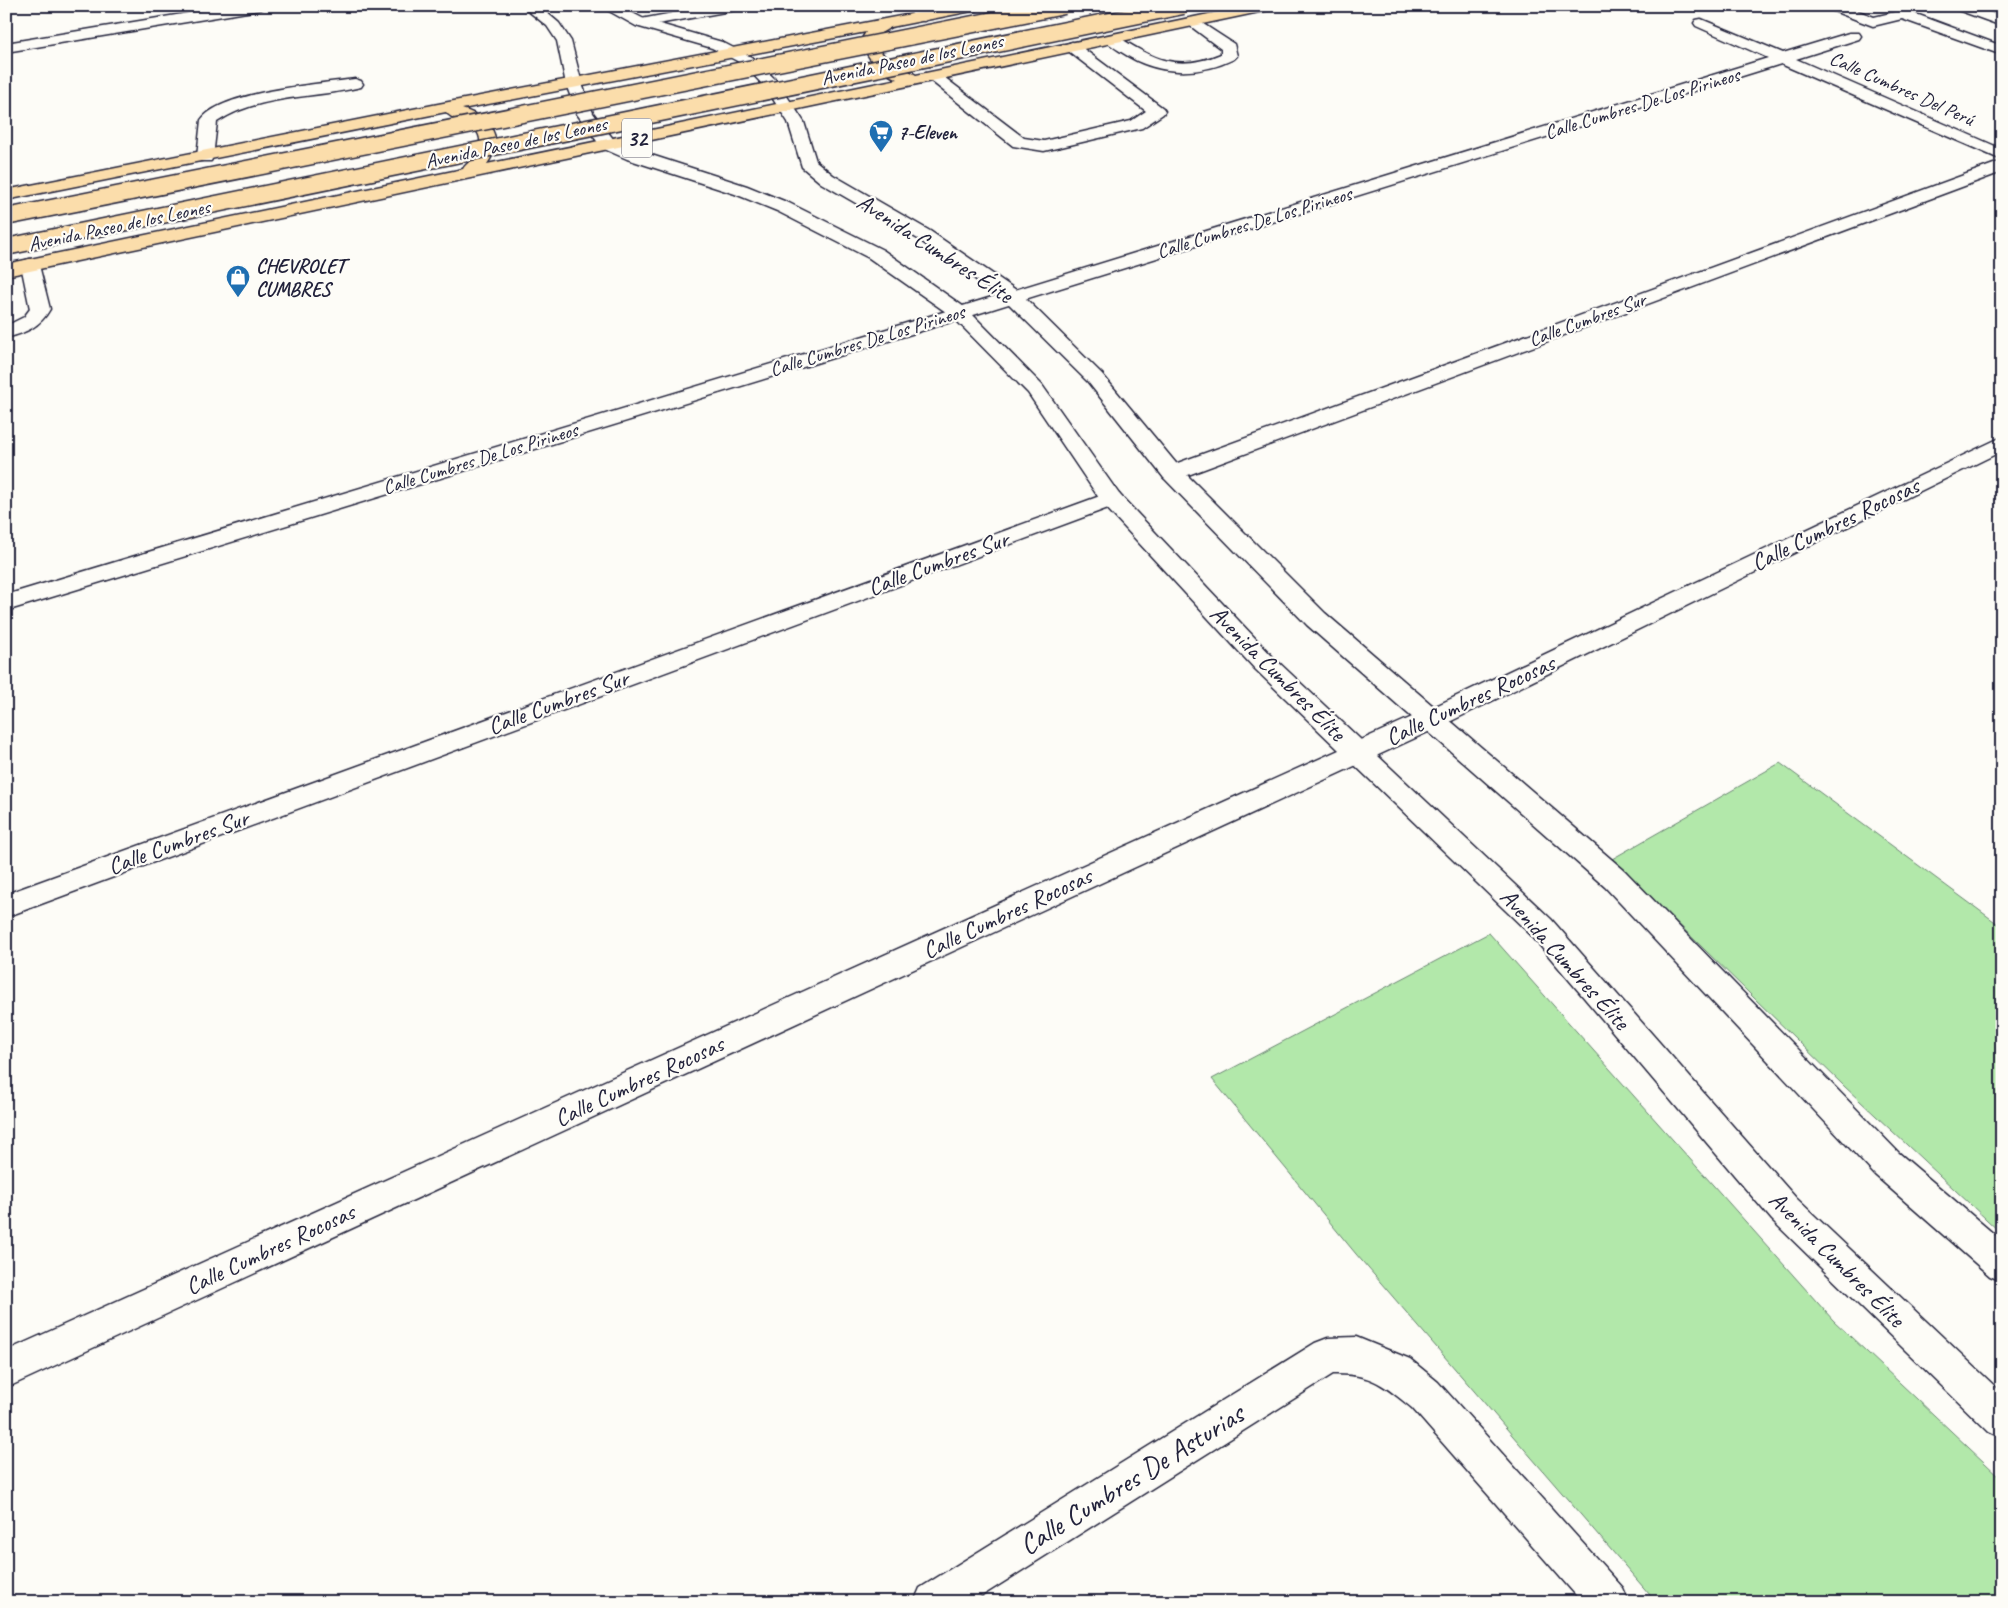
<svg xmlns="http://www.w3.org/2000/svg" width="2008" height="1608" viewBox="0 0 2008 1608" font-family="Caveat,sans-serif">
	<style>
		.green { fill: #b2e8aa; stroke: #6a8572 }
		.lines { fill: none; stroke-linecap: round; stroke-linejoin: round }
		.lane-casing { stroke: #22223b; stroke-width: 3 }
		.street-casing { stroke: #22223b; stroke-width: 3 }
		.secondary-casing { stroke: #22223b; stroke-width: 3 }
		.primary-casing { stroke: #22223b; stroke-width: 3 }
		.lane { fill: #fdfcf7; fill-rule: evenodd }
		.street { fill: #fdfcf7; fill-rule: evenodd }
		.secondary { fill: #fdfcf7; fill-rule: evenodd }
		.primary { fill: #fbddab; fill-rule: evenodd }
		.primary-bridge-casing { stroke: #22223b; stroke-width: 19; stroke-linecap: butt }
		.primary-bridge { stroke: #fbddab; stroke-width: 16 }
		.labels { text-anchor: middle; stroke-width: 4.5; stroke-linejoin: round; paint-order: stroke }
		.far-street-label { font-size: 20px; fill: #22223b; stroke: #fdfcf7 }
		.far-poi-label { font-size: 20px; font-weight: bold; fill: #22223b; stroke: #fdfcf7; text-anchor: start }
		.shield { fill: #fdfcf7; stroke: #646373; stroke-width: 1 }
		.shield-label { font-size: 22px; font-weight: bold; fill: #22223b }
		.street-label { font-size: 24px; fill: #22223b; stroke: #fdfcf7 }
		.near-street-label { font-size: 29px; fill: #22223b; stroke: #fdfcf7 }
	</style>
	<rect width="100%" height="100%" fill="#fdfcf7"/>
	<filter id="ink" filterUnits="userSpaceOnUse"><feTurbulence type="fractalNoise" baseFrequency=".02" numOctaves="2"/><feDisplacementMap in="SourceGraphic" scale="10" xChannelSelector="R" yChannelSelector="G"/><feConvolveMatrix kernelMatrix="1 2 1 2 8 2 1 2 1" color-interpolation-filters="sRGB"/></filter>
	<g filter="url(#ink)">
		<path class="green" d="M 1780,763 L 2002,927 L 2002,1234 L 1844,1086 L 1612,859 Z
			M 1489,933 L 1833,1320 L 2002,1479 L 2002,1602 L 1656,1602 L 1356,1254 L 1212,1079 Z"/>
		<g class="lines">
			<defs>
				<path id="lane" d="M 710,6 L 743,6 L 736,10 L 641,27 L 634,23 L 641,19 Z
					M 904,6 L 920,6 L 931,17 L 924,21 L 919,20 Z
					M 1826,6 L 1846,6 L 1874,17 L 1903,10 L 1908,11 L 2002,46 L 2002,55 L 1902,19 L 1873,26 L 1828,9 Z
					M 1953,6 L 1974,6 L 2002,17 L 2002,26 L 1955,9 Z
					M 1194,18 L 1234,44 L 1237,56 L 1234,59 C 1198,77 1156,75 1123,53 C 1117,49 1109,45 1105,39 L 1112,35 L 1117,36 C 1154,60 1178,72 1221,54 L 1221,49 L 1189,25 L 1187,22 Z
					M 1072,42 L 1077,44 L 1163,108 L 1165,111 L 1163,114 L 1142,128 L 1044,151 L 1013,146 L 926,77 L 934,72 L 940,74 L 1024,138 L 1044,141 L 1131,121 L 1146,111 L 1067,50 L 1064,47 L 1067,44 Z
					M 355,79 L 361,81 L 363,84 L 361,87 C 312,99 260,94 217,122 L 213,157 L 211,161 L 199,161 L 197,157 L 201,120 C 221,91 321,84 355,79 Z
					M 30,259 L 37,261 L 39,265 L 50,309 C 40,327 25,333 6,338 L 6,326 L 24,317 L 30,309 L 21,265 L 23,261 Z"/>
				<path id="street" d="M 231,6 L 266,6 L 259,10 L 6,52 L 6,43 Z
					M 1701,19 L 1783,53 L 1849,33 L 1859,33 L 1861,36 L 1859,39 L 1796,59 L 2002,149 L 2002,160 L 1781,64 L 967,317 L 6,611 L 6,595 L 953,309 L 1768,58 L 1696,26 L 1694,23 L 1696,20 Z
					M 2002,161 L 2002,172 L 1180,478 L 1172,480 L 1164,478 L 1161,473 L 1164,468 Z
					M 2002,437 L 2002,451 L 1439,727 L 6,1388 L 6,1351 L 1421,713 Z
					M 1111,492 L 1119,494 L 1122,499 L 1119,504 L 6,917 L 6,894 Z
					M 1356,1337 L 1410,1359 L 1438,1382 L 1623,1588 L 1629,1602 L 1582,1602 L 1412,1408 C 1384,1385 1371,1373 1333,1374 L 972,1602 L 914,1602 L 920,1588 L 1315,1343 L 1328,1338 Z"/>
				<path id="secondary" d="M 522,6 L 539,6 L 559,23 L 571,41 L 582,84 L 593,113 L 614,140 L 639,151 L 747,186 L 789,203 L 883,250 L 967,309 L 1042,385 L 1119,494 L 1273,657 L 1551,919 L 1796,1198 L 2002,1393 L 2002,1438 L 1989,1432 L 1772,1220 L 1531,935 L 1255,669 L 1103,504 L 1028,393 L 953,317 L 869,258 L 777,211 L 735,194 L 627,159 L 602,148 L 577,114 L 566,84 L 557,41 L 547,26 Z
					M 600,6 L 619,6 L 646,20 L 722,42 L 753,58 L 777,81 L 804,122 L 816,161 L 833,175 L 930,231 L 1019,292 L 1102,374 L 1180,468 L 1325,613 L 1625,871 L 1899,1153 L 2002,1241 L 2002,1281 L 1990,1276 L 1875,1175 L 1605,887 L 1307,625 L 1164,478 L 1088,382 L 1005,300 L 918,239 L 821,183 L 802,167 L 788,122 L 765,87 L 743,64 L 712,48 L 636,26 Z"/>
				<path id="primary" d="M 953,6 L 984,6 L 977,10 L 891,27 L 879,34 L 875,40 C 885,65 897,64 916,75 L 1247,6 L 1276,6 L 1269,10 L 6,276 L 6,264 L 463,169 C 466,163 476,159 478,151 C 489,123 455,124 446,112 L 6,200 L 6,190 L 438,104 ZM 866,32 L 861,40 C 867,59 879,72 898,79 L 487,164 C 506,137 490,118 462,109 Z"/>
			</defs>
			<use href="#lane" class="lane-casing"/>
			<use href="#street" class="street-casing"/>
			<use href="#secondary" class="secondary-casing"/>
			<use href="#primary" class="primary-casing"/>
			<use href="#lane" class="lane"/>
			<use href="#street" class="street"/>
			<use href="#secondary" class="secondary"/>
			<use href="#primary" class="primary"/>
			<defs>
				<path id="primary-bridge" d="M 6,217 L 1064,6
					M 6,247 L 1183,6"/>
			</defs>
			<use href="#primary-bridge" class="primary-bridge-casing"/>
			<use href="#primary-bridge" class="primary-bridge"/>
		</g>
	</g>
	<defs>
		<symbol id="supermarket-pin" viewBox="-11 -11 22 30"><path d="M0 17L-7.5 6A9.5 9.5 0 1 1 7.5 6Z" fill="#1f6fb2" stroke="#fdfcf7"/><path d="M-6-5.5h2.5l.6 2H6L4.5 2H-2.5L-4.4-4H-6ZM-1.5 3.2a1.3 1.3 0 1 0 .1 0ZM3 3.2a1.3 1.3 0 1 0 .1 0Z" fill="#fff"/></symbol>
		<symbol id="shop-pin" viewBox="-11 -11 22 30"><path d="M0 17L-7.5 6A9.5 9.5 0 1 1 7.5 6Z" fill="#1f6fb2" stroke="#fdfcf7"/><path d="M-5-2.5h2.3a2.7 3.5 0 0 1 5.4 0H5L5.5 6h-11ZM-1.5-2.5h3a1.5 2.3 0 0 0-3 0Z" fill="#fff"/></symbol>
	</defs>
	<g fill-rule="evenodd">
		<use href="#supermarket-pin" x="867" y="118" width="28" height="38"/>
		<use href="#shop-pin" x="224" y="263" width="28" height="38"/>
	</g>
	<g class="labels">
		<g class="far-street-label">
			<text transform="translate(912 59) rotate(-12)" y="7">Avenida Paseo de los Leones</text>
			<text transform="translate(1902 88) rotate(24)" y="7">Calle Cumbres Del Perú</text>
			<text transform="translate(1642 103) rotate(-17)" y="7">Calle Cumbres De Los Pirineos</text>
			<text transform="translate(516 142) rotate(-12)" y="7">Avenida Paseo de los Leones</text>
			<text transform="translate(1254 222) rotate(-17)" y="7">Calle Cumbres De Los Pirineos</text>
			<text transform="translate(119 225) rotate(-12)" y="7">Avenida Paseo de los Leones</text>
			<text transform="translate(1587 319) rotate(-20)" y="7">Calle Cumbres Sur</text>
			<text transform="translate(867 340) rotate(-17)" y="7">Calle Cumbres De Los Pirineos</text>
			<text transform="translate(480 458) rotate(-17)" y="7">Calle Cumbres De Los Pirineos</text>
		</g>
		<g class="far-poi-label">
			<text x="898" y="139">7-Eleven</text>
			<text x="256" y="273">CHEVROLET<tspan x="256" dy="23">CUMBRES</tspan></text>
		</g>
		<rect class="shield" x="622" y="118.5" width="30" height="39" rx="4"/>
		<g class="shield-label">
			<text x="637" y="146">32</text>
		</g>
		<g class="street-label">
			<text transform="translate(935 248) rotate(33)" y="8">Avenida Cumbres Élite</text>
			<text transform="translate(1835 524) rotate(-26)" y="8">Calle Cumbres Rocosas</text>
			<text transform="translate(938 563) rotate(-20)" y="8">Calle Cumbres Sur</text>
			<text transform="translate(1278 673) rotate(45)" y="8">Avenida Cumbres Élite</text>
			<text transform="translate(1470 700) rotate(-25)" y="8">Calle Cumbres Rocosas</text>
			<text transform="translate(558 702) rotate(-20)" y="8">Calle Cumbres Sur</text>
			<text transform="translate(178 842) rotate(-20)" y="8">Calle Cumbres Sur</text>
			<text transform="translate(1007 913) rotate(-25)" y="8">Calle Cumbres Rocosas</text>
			<text transform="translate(1565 959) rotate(48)" y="8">Avenida Cumbres Élite</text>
			<text transform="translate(639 1081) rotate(-25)" y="8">Calle Cumbres Rocosas</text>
			<text transform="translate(270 1249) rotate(-25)" y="8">Calle Cumbres Rocosas</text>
			<text transform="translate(1837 1259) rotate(45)" y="8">Avenida Cumbres Élite</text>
		</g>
		<g class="near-street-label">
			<text transform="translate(1131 1479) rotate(-32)" y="10">Calle Cumbres De Asturias</text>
		</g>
	</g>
	<rect width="2008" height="1608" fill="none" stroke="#fdfcf7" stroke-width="25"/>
	<rect x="12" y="12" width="1983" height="1583" fill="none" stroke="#22223b" stroke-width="2" filter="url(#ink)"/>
</svg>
